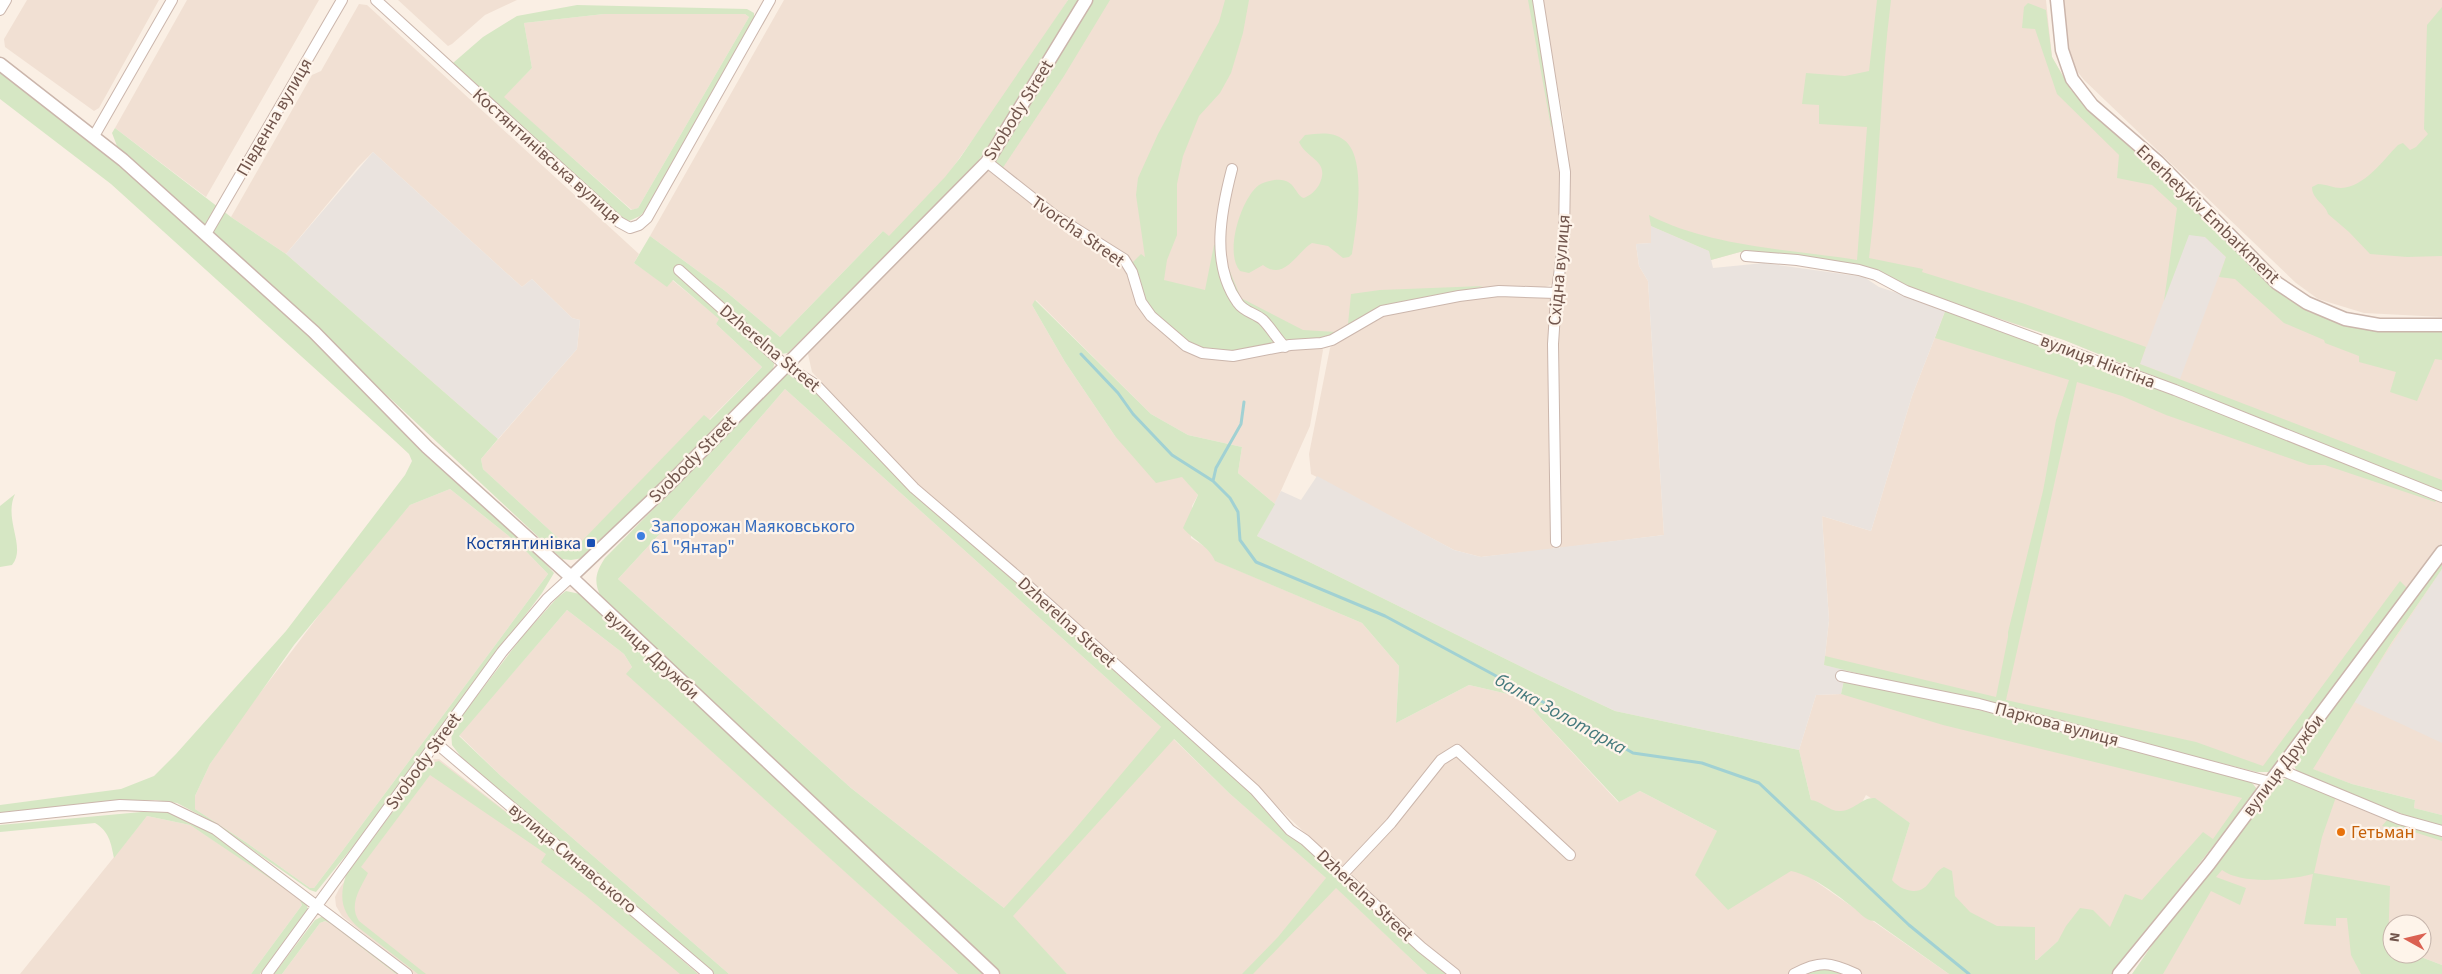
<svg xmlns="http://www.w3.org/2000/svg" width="2442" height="974" viewBox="0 0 2442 974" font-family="'Source Sans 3',sans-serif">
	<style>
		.residential { fill: #f1e0d3 }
		.industrial { fill: #eae3de }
		.green { fill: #d6e7c4; fill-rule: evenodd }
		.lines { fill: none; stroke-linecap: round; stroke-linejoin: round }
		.stream { stroke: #a1d1d3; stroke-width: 3 }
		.minor-casing { stroke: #cbb6ac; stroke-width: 12 }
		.tertiary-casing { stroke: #cbb6ac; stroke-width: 15 }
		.minor { stroke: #fff; stroke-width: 10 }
		.tertiary { stroke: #fff; stroke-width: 12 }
		.shop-dot { fill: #3f7fe0; stroke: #fef4ea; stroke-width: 2 }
		.transit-dot { fill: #1a4fb4; stroke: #fef4ea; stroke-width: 2 }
		.food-dot { fill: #e8710a; stroke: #fef4ea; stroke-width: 2 }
		.labels { text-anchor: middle; stroke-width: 4.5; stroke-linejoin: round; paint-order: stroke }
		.street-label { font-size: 18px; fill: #71554c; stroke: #fef4ea }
		.shop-label { font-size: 18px; fill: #366cbe; stroke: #fef4ea; text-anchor: start }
		.transit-label { font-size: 18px; fill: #164399; stroke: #fef4ea; text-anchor: end }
		.food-label { font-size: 18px; fill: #c56008; stroke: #fef4ea; text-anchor: start }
		.water-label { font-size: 19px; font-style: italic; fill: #44797c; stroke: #fef4ea }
	</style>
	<rect width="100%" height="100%" fill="#faefe4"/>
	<path class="residential" d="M 27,0 L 159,0 L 99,108 L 94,111 L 5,47 L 4,39 Z
		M 187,0 L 319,0 L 206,197 L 115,128 Z
		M 398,0 L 517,0 L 485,15 L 452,44 L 448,46 Z
		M 784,0 L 1068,0 L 1021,72 L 946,177 L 889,237 L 883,231 L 780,337 L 724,290 L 650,236 Z
		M 1091,0 L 1533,0 L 1561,171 L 1561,207 L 1554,284 L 1545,287 L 1516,287 L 1388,306 L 1328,339 L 1139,278 L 1133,262 L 1038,198 L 994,162 Z
		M 1541,0 L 2046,0 L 2052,57 L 2071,90 L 2284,296 L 2309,312 L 2352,326 L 2442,332 L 2442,493 L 2064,340 L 1975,311 L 1870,270 L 1740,252 L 1711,260 L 1709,251 L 1651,226 L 1651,243 L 1636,244 L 1639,266 L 1648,281 L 1664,535 L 1560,548 L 1558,333 L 1568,246 L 1570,184 L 1563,116 Z
		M 2060,0 L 2442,0 L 2442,317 L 2364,313 L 2318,299 L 2296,283 L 2084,80 L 2073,66 L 2067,51 Z
		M 359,4 L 367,5 L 639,254 L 634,263 L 667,286 L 672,280 L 720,319 L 716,324 L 762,367 L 709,420 L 704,416 L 580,544 L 574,541 L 567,546 L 483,469 L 481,459 L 577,349 L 580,320 L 572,318 L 532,279 L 522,287 L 373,152 L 358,167 L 286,254 L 231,217 L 312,75 L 321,71 Z
		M 604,14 L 745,14 L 749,17 L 638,208 L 632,210 L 503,97 L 532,68 L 524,23 Z
		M 990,170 L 1069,235 L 1075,231 L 1273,349 L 1321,347 L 1323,350 L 1310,426 L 1275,504 L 1238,473 L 1242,447 L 1188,435 L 1151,414 L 1036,300 L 1032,305 L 1065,362 L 1115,436 L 1182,476 L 1198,495 L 1192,506 L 1191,538 L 1212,551 L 1216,561 L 1362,623 L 1399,666 L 1396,723 L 1469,685 L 1521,697 L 1618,802 L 1640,791 L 1717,831 L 1795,867 L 1949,974 L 1861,974 L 1836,961 L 1828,960 L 1816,962 L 1790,974 L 1459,974 L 1421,944 L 1259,789 L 921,490 L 812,372 L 808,354 L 811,347 L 983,173 Z
		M 1490,295 L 1549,297 L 1552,300 L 1549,398 L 1553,549 L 1481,557 L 1454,550 L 1311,474 L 1309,454 L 1328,358 L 1330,348 L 1336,340 L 1375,317 Z
		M 1946,309 L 2112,371 L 2442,501 L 2442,543 L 2283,759 L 2269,772 L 2257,772 L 2050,719 L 1824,665 L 1829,620 L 1822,516 L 1871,531 L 1912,396 Z
		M 785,389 L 1161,727 L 1229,793 L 1324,876 L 1427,974 L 1067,974 L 1004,908 L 851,788 L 618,579 L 666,527 Z
		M 450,489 L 520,545 L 548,574 L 343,850 L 314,888 L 310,888 L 247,843 L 195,809 L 195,796 L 210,764 L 235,726 L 338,590 L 410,505 Z
		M 2442,569 L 2442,815 L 2414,808 L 2415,800 L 2352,784 L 2312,769 L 2392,642 Z
		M 567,610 L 624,654 L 632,667 L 627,674 L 958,974 L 729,974 L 501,776 L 459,735 Z
		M 1841,694 L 2078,734 L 2245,779 L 2253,784 L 2256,788 L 2255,793 L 2138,941 L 2086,916 L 2037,960 L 1983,954 L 1890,885 L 1910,823 L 1866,795 L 1851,823 L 1811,800 L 1799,750 L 1816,695 Z
		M 434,759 L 439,759 L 558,852 L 698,974 L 414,974 L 342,916 L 336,906 L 335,897 L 339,889 L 429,762 Z
		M 2282,779 L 2442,835 L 2442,965 L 2413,954 L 2422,954 L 2422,924 L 2392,924 L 2392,946 L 2388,945 L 2388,914 L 2365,974 L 2151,974 L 2166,925 Z
		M 147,816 L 190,825 L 299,897 L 302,905 L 251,974 L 20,974 Z
		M 325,921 L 331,924 L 396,974 L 282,974 L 320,923 Z"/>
	<path class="industrial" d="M 373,152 L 522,287 L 532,279 L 572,318 L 580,320 L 577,349 L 498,439 L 286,254 Z
		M 1651,226 L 1709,251 L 1713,268 L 1764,263 L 1864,277 L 1879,287 L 1946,309 L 1912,396 L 1871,531 L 1822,516 L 1829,620 L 1824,665 L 1846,670 L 1841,694 L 1816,695 L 1799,750 L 1615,711 L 1536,674 L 1257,536 L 1281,491 L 1301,500 L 1317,476 L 1454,550 L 1481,557 L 1664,535 L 1648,281 L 1639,266 L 1636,244 L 1651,243 Z
		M 2189,234 L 2205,237 L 2226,257 L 2180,379 L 2140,364 Z
		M 2442,569 L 2442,743 L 2354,702 Z"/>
	<path class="green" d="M 1068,0 L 1080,0 L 989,147 L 973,167 L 788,353 L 780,354 L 768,347 L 677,275 L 714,304 L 775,360 L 773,369 L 589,557 L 571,560 L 562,559 L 192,213 L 117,146 L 112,133 L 115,128 L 231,217 L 286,254 L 498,439 L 481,459 L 483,469 L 567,546 L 574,541 L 580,543 L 704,415 L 710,420 L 762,367 L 716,324 L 719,319 L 673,280 L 667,287 L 634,263 L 650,236 L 724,290 L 780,337 L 883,231 L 889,236 L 945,177 L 960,158 Z
		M 1091,0 L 1110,0 L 1064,76 L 1002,169 L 994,162 Z
		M 1225,0 L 1249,0 L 1243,33 L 1231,73 L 1220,93 L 1199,116 L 1183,156 L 1177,184 L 1177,235 L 1167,260 L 1164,280 L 1205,290 L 1214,245 L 1224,242 L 1226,262 L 1241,298 L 1303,330 L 1336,332 L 1348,324 L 1351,294 L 1380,290 L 1483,286 L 1457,294 L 1388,306 L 1328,339 L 1222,353 L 1206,351 L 1175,335 L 1145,303 L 1133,262 L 1141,254 L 1145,257 L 1136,195 L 1138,178 L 1158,134 L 1219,22 Z
		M 1528,0 L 1533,0 L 1556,123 L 1551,127 Z
		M 1877,0 L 1891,0 C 1880,86 1880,172 1869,258 L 1923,269 L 1922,272 L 2025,304 L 2146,347 L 2140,364 L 2442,480 L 2442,493 L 2064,340 L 1922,293 L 1870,270 L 1740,252 L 1711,260 L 1709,251 L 1651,226 L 1649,215 C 1711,247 1789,249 1857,260 L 1867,127 L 1819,124 L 1819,105 L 1802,104 L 1806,73 L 1845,76 L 1869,71 Z
		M 2028,3 L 2046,10 L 2052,57 L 2071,90 L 2284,296 L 2309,312 L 2352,326 L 2442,332 L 2442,360 L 2435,359 L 2417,401 L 2390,392 L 2396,372 L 2359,362 L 2359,356 L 2325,343 L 2324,340 L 2284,323 L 2235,279 L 2219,277 L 2226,257 L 2205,237 L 2189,235 L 2164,301 L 2177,208 L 2152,185 L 2117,178 L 2119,155 L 2057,94 L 2035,29 L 2022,28 L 2024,7 Z
		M 577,5 L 747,9 L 754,13 L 754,18 L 648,208 L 640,216 L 629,221 L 623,218 L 453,63 L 483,37 L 517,16 ZM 604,14 L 745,14 L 749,17 L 638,208 L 631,210 L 504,97 L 532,68 L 524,23 Z
		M 2442,7 L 2442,256 L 2407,257 L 2370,254 L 2349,232 L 2328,214 C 2326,204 2312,200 2312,187 L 2318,184 C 2326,184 2333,188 2341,188 C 2365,187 2383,160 2398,145 L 2403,143 L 2410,150 L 2416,147 L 2428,134 L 2424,129 L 2427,25 Z
		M 0,72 C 83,131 160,199 235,268 C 336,359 433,454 531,548 L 554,573 L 542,593 L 439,729 L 368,828 L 316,892 L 310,890 L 211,821 L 177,803 L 155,800 L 119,802 L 0,816 L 0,805 L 121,789 L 154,776 L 176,754 L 286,631 L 405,475 L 412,461 L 409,454 L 395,441 L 111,184 L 0,99 ZM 450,489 L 520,545 L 548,574 L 343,850 L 314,888 L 310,888 L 247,843 L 195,809 L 195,796 L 210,764 L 294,645 L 410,505 Z
		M 1314,134 C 1325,133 1335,133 1344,140 C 1368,157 1356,228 1352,254 L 1349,257 L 1343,258 L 1328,246 L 1312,243 C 1297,252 1284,282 1263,265 L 1249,273 L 1240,271 C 1224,253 1241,198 1259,185 C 1263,182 1269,181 1274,180 C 1296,177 1294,195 1304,198 C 1311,195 1315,191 1319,185 C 1331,160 1307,160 1299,142 L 1305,135 Z
		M 1035,300 L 1151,414 L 1188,435 L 1242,447 L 1238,473 L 1275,504 L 1257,536 L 1536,674 L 1615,711 L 1799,750 L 1811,800 C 1822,801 1829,812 1841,811 C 1855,810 1862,797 1875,798 L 1910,823 L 1892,880 C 1897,886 1904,890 1913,891 C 1930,892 1931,873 1944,867 L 1952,871 L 1955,896 L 1970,912 L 1997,926 L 2035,927 L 2035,960 L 2037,960 L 2058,941 L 2066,926 L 2080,908 L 2093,910 L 2110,927 L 2125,894 L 2142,900 L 2203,832 L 2213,839 L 2242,798 L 1943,725 L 1841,694 L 1844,680 L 2024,720 L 2245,779 L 2253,784 L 2256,788 L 2255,793 L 2112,974 L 1949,974 L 1874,921 C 1865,920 1861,914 1855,909 C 1837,895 1814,876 1791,871 L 1728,910 L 1695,875 L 1717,831 L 1640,791 L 1619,802 L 1521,697 L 1469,685 L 1396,723 L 1399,666 L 1362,623 L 1215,561 C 1209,546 1193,540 1183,528 L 1198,495 L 1182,477 L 1156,483 L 1115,436 L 1065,362 L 1032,305 Z
		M 1946,309 L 2112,371 L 2437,499 L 2435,502 L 2325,465 L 2309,465 L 2166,415 L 2122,396 L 2077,382 L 2006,700 L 2196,742 L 2263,766 L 2400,581 L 2408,589 L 2275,769 L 2269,772 L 2257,772 L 1824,665 L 1825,656 L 1996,697 L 2008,637 L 2008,632 L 2043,491 L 2056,420 L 2069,380 L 1935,338 Z
		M 790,371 L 805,380 L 994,559 L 1262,803 L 1279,825 L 1306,843 L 1331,871 L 1450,974 L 1427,974 L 1336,888 L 1253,974 L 1242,974 L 1278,937 L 1326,878 L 1229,793 L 1174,739 L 1013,916 L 1067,974 L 1001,974 L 601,597 C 593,581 596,572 605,558 ZM 785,389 L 1161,727 L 1070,835 L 1004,908 L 851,788 L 618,579 L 666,527 Z
		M 15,494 C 3,520 27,547 12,565 L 0,567 L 0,506 Z
		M 2442,560 L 2442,569 L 2392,642 L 2313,769 L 2352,784 L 2415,800 L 2414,808 L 2442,815 L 2442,826 L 2413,818 L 2308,779 C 2299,774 2293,770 2294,759 Z
		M 566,591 L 580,594 L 987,974 L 958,974 L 626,674 L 632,667 L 624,654 L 567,610 L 459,736 L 501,776 L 729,974 L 713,974 L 465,762 L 452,745 L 451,730 L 522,637 L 557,598 Z
		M 439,761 L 558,852 L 698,974 L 680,974 L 585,895 L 541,862 L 546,854 L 430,775 L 361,867 L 368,873 C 361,887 348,905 359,921 L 426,974 L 418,974 L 359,928 C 341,912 339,898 346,875 L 425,768 L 432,763 Z
		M 2290,777 L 2336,797 L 2322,837 L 2314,873 L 2390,886 L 2388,945 L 2392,946 L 2392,954 L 2413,954 L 2442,965 L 2442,974 L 2361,974 L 2351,955 L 2347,918 L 2336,918 L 2336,926 L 2304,924 L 2313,874 C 2290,880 2242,885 2222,870 L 2216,877 L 2246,888 L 2240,905 L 2211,891 L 2163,974 L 2132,974 L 2166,925 L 2277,782 Z
		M 163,810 L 185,818 L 210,831 L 305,899 L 308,910 L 260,974 L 251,974 L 302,905 L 299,898 L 190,825 L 147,816 L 114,858 C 111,843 109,831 95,823 L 0,832 L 0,825 Z
		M 2388,819 L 2442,835 L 2442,841 L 2414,832 L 2382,826 Z
		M 321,917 L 328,918 L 400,974 L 396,974 L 331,924 L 325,921 L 320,923 L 282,974 L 274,974 L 315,920 Z
		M 1830,965 L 1848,974 L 1802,974 Z"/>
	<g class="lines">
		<path class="stream" d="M 1081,354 L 1118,393 L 1133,414 L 1172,455 L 1213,481 L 1230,498 L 1238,512 L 1240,540 L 1256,562 L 1385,616 L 1511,684 L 1633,753 L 1702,763 L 1759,783 L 1909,925 L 1969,974
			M 1213,481 L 1216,468 L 1241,424 L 1244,402"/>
		<defs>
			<path id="minor" d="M 376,0 L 619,222 L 630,228 L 639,225 L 647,218 L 770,0
				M 1538,0 L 1565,172 L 1564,238 L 1556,298 L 1553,344 L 1556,542
				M 0,10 L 6,0
				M 94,136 L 172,0
				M 987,162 L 1054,215 L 1124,259 L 1132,272 L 1141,302 L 1151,316 L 1186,346 L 1202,353 L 1233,356 L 1290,345 L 1321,343 L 1332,340 L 1382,311 L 1459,296 L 1499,291 L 1556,293
				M 1232,169 C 1221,211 1210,264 1238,303 C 1244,312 1255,313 1263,320 C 1271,328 1277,339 1285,347
				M 206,234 L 342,0
				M 1746,256 L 1797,260 L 1859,270 L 1876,275 L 1906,291 L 2175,390 L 2442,497
				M 679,270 L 785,365 L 816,385 L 914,488 L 1025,583 L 1255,790 L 1290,830 L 1305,840 L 1421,947 L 1455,974
				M 1841,676 L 1979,704 L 2270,782
				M 436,743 L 708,974
				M 2281,770 L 2399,819 L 2442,831
				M 0,818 L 120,805 L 169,807 L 215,829 L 407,974
				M 1342,875 L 1391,823 L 1441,760 L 1457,750 L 1570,855
				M 267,974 L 502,652 L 547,599 L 571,577
				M 1794,974 C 1820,960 1830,962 1856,974"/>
			<path id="tertiary" d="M 2057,0 L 2062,50 L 2072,79 L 2092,105 L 2158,162 L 2277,283 L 2307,303 L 2345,319 L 2379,325 L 2442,325
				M 0,64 L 123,160 L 314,332 L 427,447 L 571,577 L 993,974
				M 571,577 L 670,483 L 987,162 L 1086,0
				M 2119,974 L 2209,864 L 2442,552"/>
		</defs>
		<use href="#minor" class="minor-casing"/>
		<use href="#tertiary" class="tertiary-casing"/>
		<use href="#minor" class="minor"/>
		<use href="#tertiary" class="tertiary"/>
	</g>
	<circle class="shop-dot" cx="641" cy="536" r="5"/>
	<rect class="transit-dot" x="586" y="538" width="10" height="10" rx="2.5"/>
	<circle class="food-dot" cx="2341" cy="832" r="5"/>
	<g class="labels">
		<g class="street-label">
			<text transform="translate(1018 110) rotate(-58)" y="6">Svobody Street</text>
			<text transform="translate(274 117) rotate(-60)" y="6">Південна вулиця</text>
			<text transform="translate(547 156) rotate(42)" y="6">Костянтинівська вулиця</text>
			<text transform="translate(2208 214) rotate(44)" y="6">Enerhetykiv Embarkment</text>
			<text transform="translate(1078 231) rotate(35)" y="6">Tvorcha Street</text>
			<text transform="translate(1559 270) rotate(-85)" y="6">Східна вулиця</text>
			<text transform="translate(770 348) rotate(40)" y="6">Dzherelna Street</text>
			<text transform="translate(2098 361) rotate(21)" y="6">вулиця Нікітіна</text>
			<text transform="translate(692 459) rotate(-45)" y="6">Svobody Street</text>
			<text transform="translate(1067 622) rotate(42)" y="6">Dzherelna Street</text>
			<text transform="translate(652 654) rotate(43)" y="6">вулиця Дружби</text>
			<text transform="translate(2057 724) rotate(15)" y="6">Паркова вулиця</text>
			<text transform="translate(423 761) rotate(-54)" y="6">Svobody Street</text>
			<text transform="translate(2283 765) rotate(-53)" y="6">вулиця Дружби</text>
			<text transform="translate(573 858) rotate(40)" y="6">вулиця Синявського</text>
			<text transform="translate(1365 895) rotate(43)" y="6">Dzherelna Street</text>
		</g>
		<g class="shop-label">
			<text x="651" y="532">Запорожан Маяковського<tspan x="651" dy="21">61 "Янтар"</tspan></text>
		</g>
		<g class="transit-label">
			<text x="581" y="549">Костянтинівка</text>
		</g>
		<g class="food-label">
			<text x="2351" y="838">Гетьман</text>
		</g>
		<g class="water-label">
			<text transform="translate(1561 713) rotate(29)" y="7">балка Золотарка</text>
		</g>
	</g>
	<g transform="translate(2407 939) rotate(278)"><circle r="24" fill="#fef4ea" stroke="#c6b4ab"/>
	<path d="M0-4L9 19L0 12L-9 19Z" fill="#db6152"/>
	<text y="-8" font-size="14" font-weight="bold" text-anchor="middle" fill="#71554c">N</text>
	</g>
</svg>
